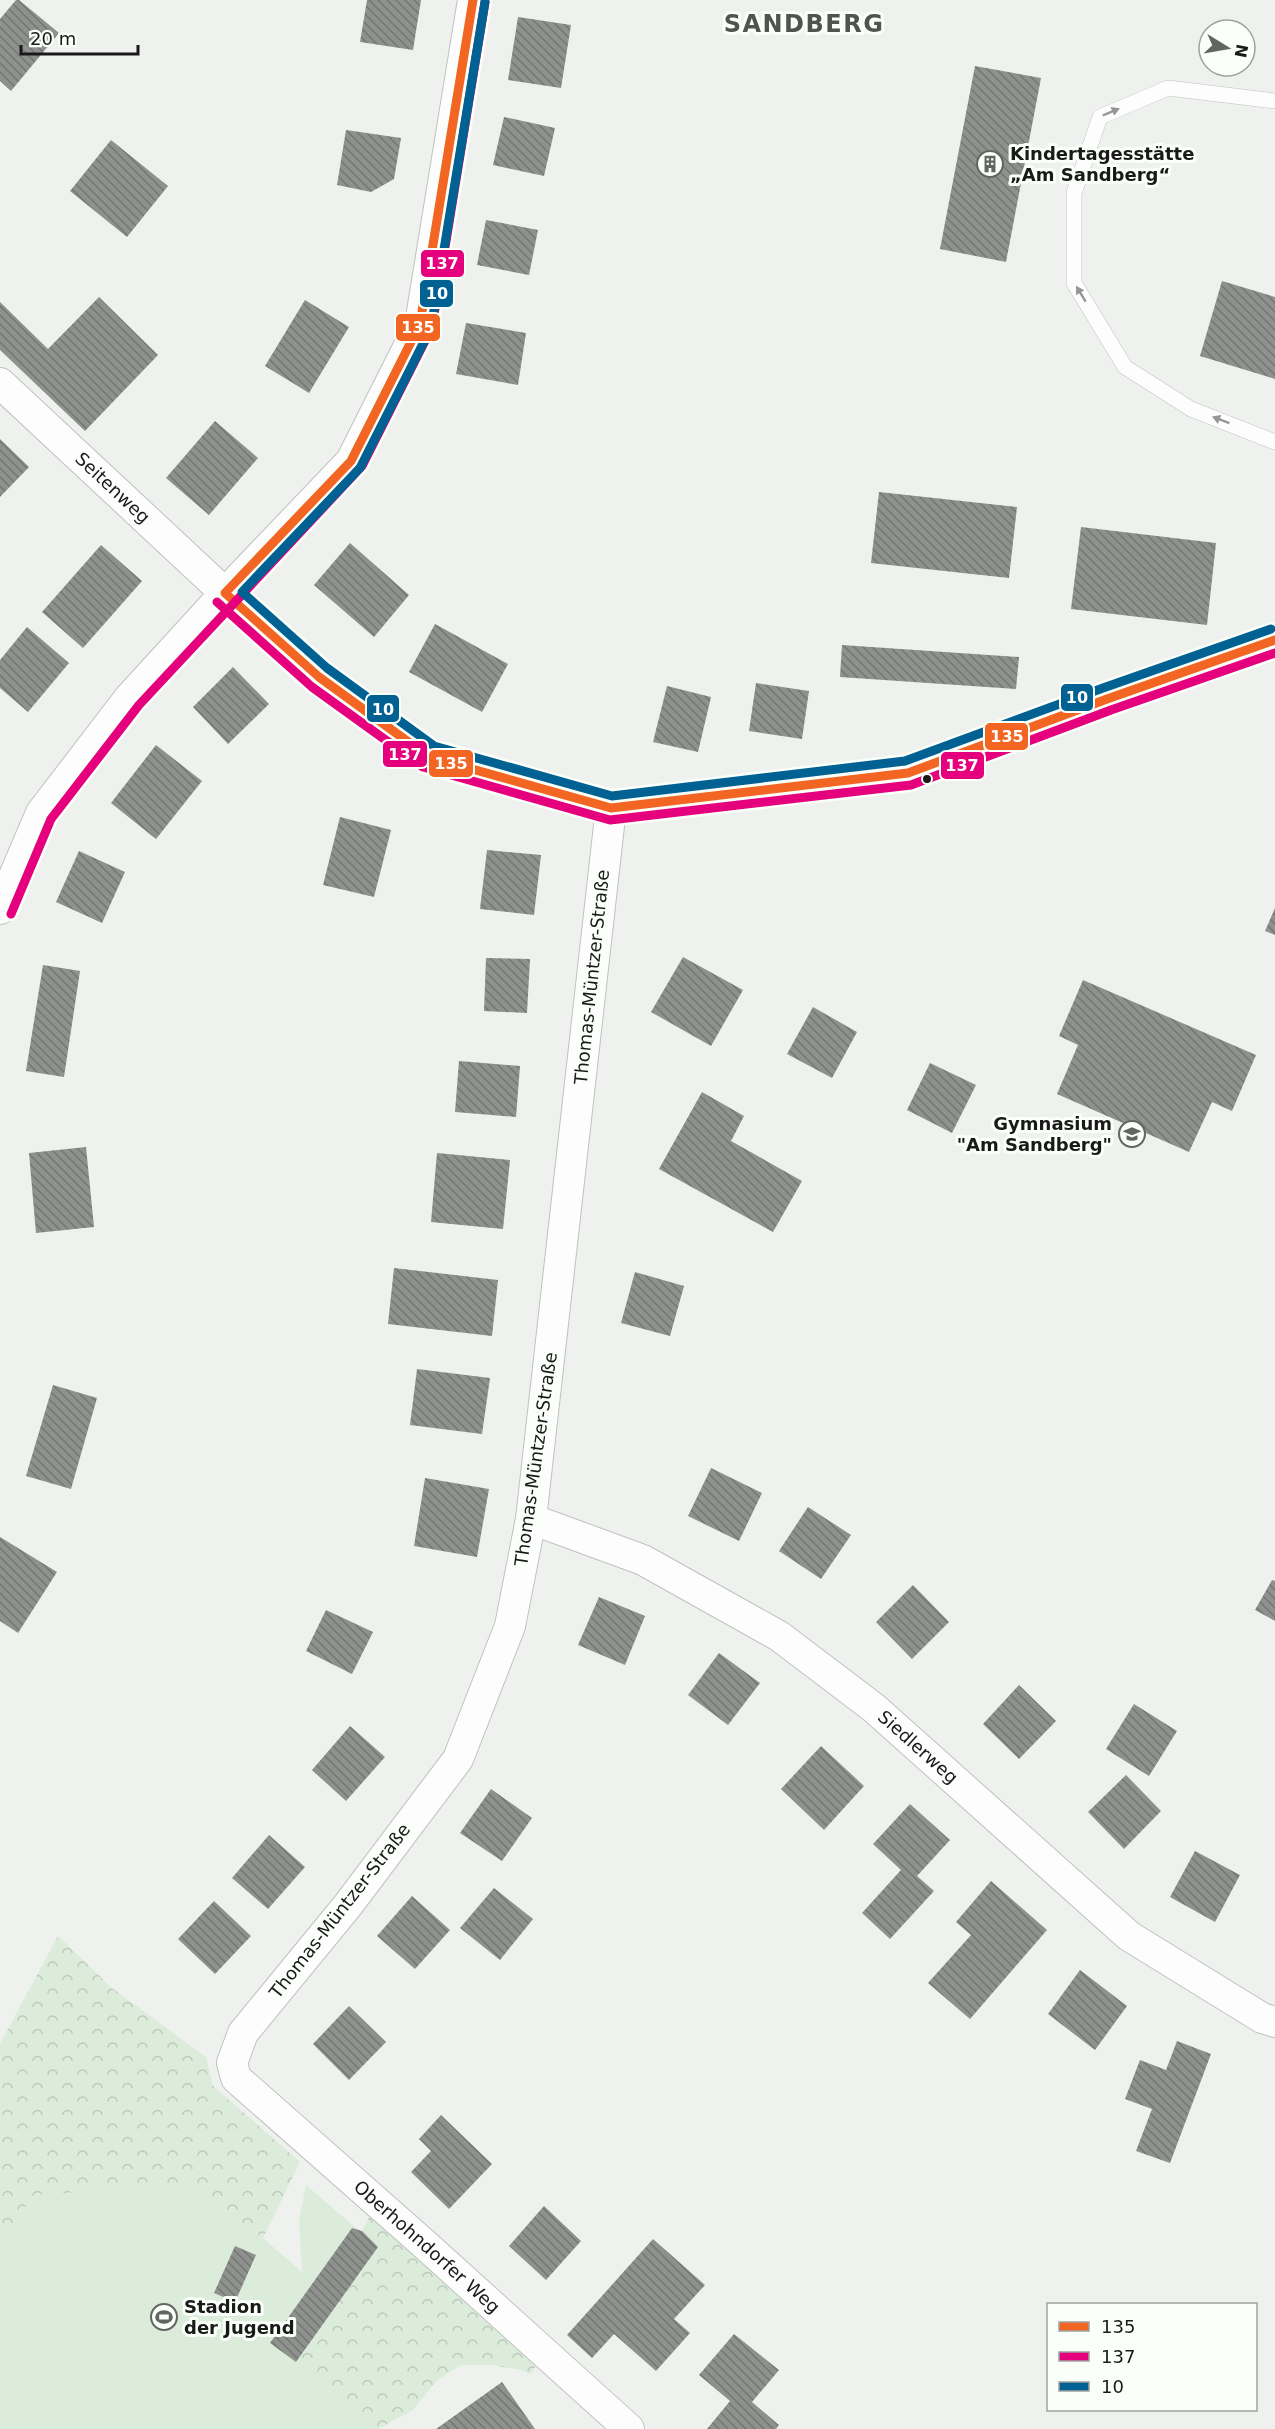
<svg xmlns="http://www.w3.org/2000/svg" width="1275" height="2429" viewBox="0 0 1275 2429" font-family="'DejaVu Sans',sans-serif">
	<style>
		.grass { fill: #dbecda }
		.forest { fill: url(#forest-crowns) }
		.building { fill: url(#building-back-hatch) }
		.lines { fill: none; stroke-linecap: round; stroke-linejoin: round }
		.lane-casing { stroke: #bfc2bf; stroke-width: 16 }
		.street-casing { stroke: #bfc2bf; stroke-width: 32 }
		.lane { stroke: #fcfdfc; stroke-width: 15 }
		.street { stroke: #fcfdfc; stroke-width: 30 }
		.bus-1-casing { stroke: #fbfffa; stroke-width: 14 }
		.bus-2-casing { stroke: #fbfffa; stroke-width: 14 }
		.bus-3-casing { stroke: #fbfffa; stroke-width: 14 }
		.bus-1 { stroke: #f26522; stroke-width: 9 }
		.bus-2 { stroke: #e5007d; stroke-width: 9 }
		.bus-3 { stroke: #006192; stroke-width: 9 }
		.oneway { fill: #959695 }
		.bus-dot { fill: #181918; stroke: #fbfffa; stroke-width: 2 }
		.labels { text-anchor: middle; stroke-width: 6; stroke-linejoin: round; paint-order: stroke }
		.poi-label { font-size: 18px; font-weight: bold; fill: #181918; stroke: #fbfffa; text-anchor: start }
		.street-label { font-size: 18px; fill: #181918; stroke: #fbfffa }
		.district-label { font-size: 24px; font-weight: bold; letter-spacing: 1.5px; fill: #50534f; stroke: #fbfffa }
		.line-badge { stroke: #fbfffa; stroke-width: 2 }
		.badge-label { font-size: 16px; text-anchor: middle; font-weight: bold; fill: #fff }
	</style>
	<defs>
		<pattern id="forest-crowns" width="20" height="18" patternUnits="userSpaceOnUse" patternTransform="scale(1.5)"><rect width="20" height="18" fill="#dbecda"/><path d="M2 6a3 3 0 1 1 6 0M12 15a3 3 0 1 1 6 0" fill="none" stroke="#bbcaba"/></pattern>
		<pattern id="building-back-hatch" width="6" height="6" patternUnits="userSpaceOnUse" patternTransform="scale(1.5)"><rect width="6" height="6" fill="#8f918f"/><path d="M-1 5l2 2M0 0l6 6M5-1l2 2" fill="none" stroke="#747674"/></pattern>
	</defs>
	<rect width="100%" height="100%" fill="#eef1ee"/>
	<path class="grass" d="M 188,2185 L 263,2238 L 302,2272 L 299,2221 L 306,2185 L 378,2247 L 296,2362 L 372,2429 L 0,2429 L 0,2240 L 34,2195 Z"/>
	<path class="forest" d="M 58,1936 L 112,1988 L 206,2057 L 213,2086 L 300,2162 L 263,2238 L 188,2185 L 34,2195 L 0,2240 L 0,2044 Z
		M 373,2209 L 540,2359 L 531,2374 L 521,2370 L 491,2365 L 461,2365 L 437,2380 L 413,2410 L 378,2429 L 372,2429 L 296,2362 L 378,2247 L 362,2231 Z"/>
	<path class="building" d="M 16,0 L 19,0 L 59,33 L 11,91 L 0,81 L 0,19 Z
		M 367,0 L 421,0 L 413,50 L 360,42 Z
		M 518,17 L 571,25 L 561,88 L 508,80 Z
		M 975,66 L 1041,78 L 1006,262 L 940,249 Z
		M 504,117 L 555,128 L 544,176 L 493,165 Z
		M 346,130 L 401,138 L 394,179 L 371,192 L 337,185 Z
		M 111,140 L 168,186 L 127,237 L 70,191 Z
		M 486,220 L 538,230 L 529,275 L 477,265 Z
		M 1222,281 L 1275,297 L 1275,379 L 1200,356 Z
		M 99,297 L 158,355 L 85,431 L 0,350 L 0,302 L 48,349 Z
		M 305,300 L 349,327 L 309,393 L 265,366 Z
		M 466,323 L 526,333 L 518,385 L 456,374 Z
		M 215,421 L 258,458 L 209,515 L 166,478 Z
		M 0,439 L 29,467 L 0,497 Z
		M 879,492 L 1017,507 L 1009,578 L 871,563 Z
		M 1081,527 L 1216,543 L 1207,625 L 1071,609 Z
		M 350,543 L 409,595 L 374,637 L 314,585 Z
		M 101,545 L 142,581 L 83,648 L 42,612 Z
		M 435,624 L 508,664 L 482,712 L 409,672 Z
		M 27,627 L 69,663 L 28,712 L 0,688 L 0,660 Z
		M 842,645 L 1019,657 L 1016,689 L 840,677 Z
		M 233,667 L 269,704 L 228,744 L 193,707 Z
		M 756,683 L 809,691 L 802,739 L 749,731 Z
		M 667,686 L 711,697 L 698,752 L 653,742 Z
		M 156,745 L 202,781 L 156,839 L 111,803 Z
		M 340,817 L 391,830 L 374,897 L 323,885 Z
		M 487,850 L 541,855 L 534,915 L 480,909 Z
		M 79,851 L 125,872 L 102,923 L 56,902 Z
		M 1275,908 L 1275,935 L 1265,931 Z
		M 683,957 L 743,990 L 711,1046 L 651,1012 Z
		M 486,958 L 530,959 L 527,1013 L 484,1011 Z
		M 43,965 L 80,971 L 64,1077 L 26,1071 Z
		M 1083,980 L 1256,1055 L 1232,1111 L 1212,1102 L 1189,1152 L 1057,1094 L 1078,1045 L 1059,1036 Z
		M 813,1007 L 857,1032 L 832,1078 L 787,1054 Z
		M 459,1061 L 520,1066 L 516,1117 L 455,1112 Z
		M 930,1063 L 976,1085 L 952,1133 L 907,1110 Z
		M 702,1092 L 744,1116 L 731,1141 L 802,1181 L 773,1232 L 659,1169 Z
		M 86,1147 L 94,1227 L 36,1233 L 29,1153 Z
		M 437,1153 L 510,1160 L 503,1229 L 431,1222 Z
		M 394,1268 L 498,1280 L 492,1336 L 388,1324 Z
		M 635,1272 L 684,1286 L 670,1336 L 621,1323 Z
		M 417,1369 L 490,1378 L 482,1434 L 410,1425 Z
		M 53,1385 L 97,1398 L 71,1489 L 26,1476 Z
		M 711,1468 L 762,1493 L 739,1541 L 688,1516 Z
		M 425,1478 L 489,1489 L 477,1557 L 414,1546 Z
		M 808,1507 L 851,1535 L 821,1579 L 779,1551 Z
		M 0,1537 L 57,1572 L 18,1633 L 0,1621 Z
		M 1272,1580 L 1275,1581 L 1275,1621 L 1255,1610 Z
		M 913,1585 L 949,1622 L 912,1659 L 876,1622 Z
		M 599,1597 L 645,1616 L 625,1665 L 578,1645 Z
		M 326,1610 L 373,1632 L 352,1674 L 306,1651 Z
		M 719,1653 L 760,1683 L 728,1725 L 688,1695 Z
		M 1019,1685 L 1056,1721 L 1019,1759 L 983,1724 Z
		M 1134,1704 L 1177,1731 L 1149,1776 L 1106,1749 Z
		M 350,1726 L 385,1757 L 346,1801 L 312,1770 Z
		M 821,1746 L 864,1786 L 824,1830 L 781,1789 Z
		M 1126,1775 L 1161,1811 L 1124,1849 L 1088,1812 Z
		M 491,1789 L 532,1818 L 502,1861 L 460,1833 Z
		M 910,1804 L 950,1840 L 917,1876 L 934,1891 L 890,1939 L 862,1913 L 901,1870 L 873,1844 Z
		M 269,1835 L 305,1867 L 268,1909 L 232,1878 Z
		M 1195,1851 L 1240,1875 L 1215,1922 L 1170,1897 Z
		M 991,1881 L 1047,1930 L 970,2019 L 928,1983 L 971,1935 L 956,1922 Z
		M 494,1888 L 533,1919 L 500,1960 L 460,1928 Z
		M 412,1896 L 450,1930 L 415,1969 L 377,1936 Z
		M 214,1901 L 251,1936 L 215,1974 L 178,1939 Z
		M 1080,1970 L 1127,2006 L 1095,2050 L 1048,2014 Z
		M 349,2006 L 386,2042 L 349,2080 L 313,2044 Z
		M 1177,2041 L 1211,2054 L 1170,2163 L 1136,2151 L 1152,2109 L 1125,2099 L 1140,2060 L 1166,2070 Z
		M 441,2115 L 492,2164 L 449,2209 L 411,2172 L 431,2151 L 419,2139 Z
		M 544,2206 L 581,2241 L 546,2280 L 509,2246 Z
		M 352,2228 L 362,2231 L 378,2247 L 296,2362 L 270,2343 Z
		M 653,2239 L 705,2285 L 674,2319 L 690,2333 L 656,2371 L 614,2334 L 592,2358 L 567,2335 Z
		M 235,2246 L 256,2255 L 235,2302 L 214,2293 Z
		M 734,2334 L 779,2370 L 752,2402 L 779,2425 L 776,2429 L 707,2429 L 730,2401 L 699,2375 Z
		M 502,2382 L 535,2429 L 436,2429 Z"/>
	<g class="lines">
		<defs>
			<path id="lane" d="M 1275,101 L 1168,88 L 1100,117 L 1074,193 L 1074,283 L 1125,367 L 1191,409 L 1275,442"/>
			<g id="street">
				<path id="s1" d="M 0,383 L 225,593 L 319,677 L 429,757 L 611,808 L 908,773 L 1107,699 L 1275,640"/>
				<path id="s2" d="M 611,808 L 531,1519 L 510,1626 L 458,1759 L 348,1905 L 243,2033 L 232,2063 L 236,2078 L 422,2242 L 629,2429"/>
				<path d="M 0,909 L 41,813 L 130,697 L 225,593 L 351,461 L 420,324 L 473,0"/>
				<path id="s3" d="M 531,1519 L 643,1560 L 779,1636 L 874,1708 L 1129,1936 L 1262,2018 L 1275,2022"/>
			</g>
		</defs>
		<use href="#lane" class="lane-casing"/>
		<use href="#street" class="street-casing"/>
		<use href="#lane" class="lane"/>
		<use href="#street" class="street"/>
		<defs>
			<path id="bus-1" d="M 225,593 L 319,677 L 429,757 L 611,808 L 908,773 L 1107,699 L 1275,640
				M 225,593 L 351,461 L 420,324 L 473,0"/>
			<path id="bus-2" d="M 217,602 L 312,687 L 423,767 L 610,820 L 911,785 L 1111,710 L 1275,653
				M 11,914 L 51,819 L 139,705 L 362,466 L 432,327 L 485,2"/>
			<path id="bus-3" d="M 485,2 L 431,328 L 360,468 L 242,592 L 327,668 L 434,746 L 612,796 L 905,761 L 1103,688 L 1271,629"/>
		</defs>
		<use href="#bus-1" class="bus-1-casing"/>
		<use href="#bus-2" class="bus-2-casing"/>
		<use href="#bus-3" class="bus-3-casing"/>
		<use href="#bus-1" class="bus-1"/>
		<use href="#bus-2" class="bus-2"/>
		<use href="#bus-3" class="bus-3"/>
	</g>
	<defs><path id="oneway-solid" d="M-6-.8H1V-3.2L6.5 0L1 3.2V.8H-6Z" transform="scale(1.5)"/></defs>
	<g class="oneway">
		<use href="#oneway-solid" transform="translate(1111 112) rotate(-23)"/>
		<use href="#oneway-solid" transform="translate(1081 294) rotate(-121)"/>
		<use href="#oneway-solid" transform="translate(1221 420) rotate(-159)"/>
	</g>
	<defs>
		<symbol id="building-ring" viewBox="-11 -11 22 22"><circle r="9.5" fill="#fbfffa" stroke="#636563" stroke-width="1.5"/><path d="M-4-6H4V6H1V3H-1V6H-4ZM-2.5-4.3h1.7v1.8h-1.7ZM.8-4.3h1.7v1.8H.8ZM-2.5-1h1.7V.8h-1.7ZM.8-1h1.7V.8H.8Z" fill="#636563"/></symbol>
		<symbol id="school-ring" viewBox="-11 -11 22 22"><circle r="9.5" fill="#fbfffa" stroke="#636563" stroke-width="1.5"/><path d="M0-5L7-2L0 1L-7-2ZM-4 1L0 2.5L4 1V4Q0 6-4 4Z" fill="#636563"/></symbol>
		<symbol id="stadium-ring" viewBox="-11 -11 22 22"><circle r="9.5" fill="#fbfffa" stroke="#636563" stroke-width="1.5"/><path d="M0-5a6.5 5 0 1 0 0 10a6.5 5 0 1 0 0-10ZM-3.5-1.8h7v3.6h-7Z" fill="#636563"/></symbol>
	</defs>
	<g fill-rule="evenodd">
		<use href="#building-ring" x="975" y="149" width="30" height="30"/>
		<use href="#school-ring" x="1117" y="1119" width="30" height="30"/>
		<use href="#stadium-ring" x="149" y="2302" width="30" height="30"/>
	</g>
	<circle class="bus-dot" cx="927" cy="779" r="5"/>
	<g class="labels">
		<g class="poi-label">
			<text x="1010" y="160">Kindertagesstätte<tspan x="1010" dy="21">„Am Sandberg“</tspan></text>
			<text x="1112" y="1130" text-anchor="end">Gymnasium<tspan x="1112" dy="21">"Am Sandberg"</tspan></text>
			<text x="184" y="2313">Stadion<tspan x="184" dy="21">der Jugend</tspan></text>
		</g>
		<g class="street-label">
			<text dy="6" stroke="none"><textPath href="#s1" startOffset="154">Seitenweg</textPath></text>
			<text transform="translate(592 977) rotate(-84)" y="6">Thomas-Müntzer-Straße</text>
			<text transform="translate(536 1459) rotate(-82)" y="6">Thomas-Müntzer-Straße</text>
			<text dy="6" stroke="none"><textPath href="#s3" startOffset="453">Siedlerweg</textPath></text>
			<text transform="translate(340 1911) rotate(-52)" y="6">Thomas-Müntzer-Straße</text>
			<text dy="6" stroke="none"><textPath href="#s2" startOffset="1618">Oberhohndorfer Weg</textPath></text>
		</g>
		<g class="district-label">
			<text x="804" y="32">SANDBERG</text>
		</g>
	</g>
	<g class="line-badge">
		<rect x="420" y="249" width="45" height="29" rx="6" fill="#e5007d"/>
		<rect x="419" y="279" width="35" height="29" rx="6" fill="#006192"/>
		<rect x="395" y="313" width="46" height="29" rx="6" fill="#f26522"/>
		<rect x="1060" y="683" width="34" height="29" rx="6" fill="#006192"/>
		<rect x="366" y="694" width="34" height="29" rx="6" fill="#006192"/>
		<rect x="984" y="722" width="45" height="29" rx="6" fill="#f26522"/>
		<rect x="382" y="740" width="46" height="28" rx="6" fill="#e5007d"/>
		<rect x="428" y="749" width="46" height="29" rx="6" fill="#f26522"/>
		<rect x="940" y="751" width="45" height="29" rx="6" fill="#e5007d"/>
	</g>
	<g class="badge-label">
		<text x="442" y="269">137</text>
		<text x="437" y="299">10</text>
		<text x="418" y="333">135</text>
		<text x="1077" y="703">10</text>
		<text x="383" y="715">10</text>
		<text x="1007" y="742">135</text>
		<text x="405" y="760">137</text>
		<text x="451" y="769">135</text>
		<text x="962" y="771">137</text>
	</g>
	<rect x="1047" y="2303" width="210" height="108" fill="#fbfffa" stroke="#a0a3a0" stroke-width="1.5"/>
	<rect x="1059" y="2322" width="30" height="9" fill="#f26522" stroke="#a0a3a0" stroke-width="1.5"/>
	<text x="1101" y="2333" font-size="18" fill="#181918">135</text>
	<rect x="1059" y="2352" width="30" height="9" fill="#e5007d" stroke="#a0a3a0" stroke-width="1.5"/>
	<text x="1101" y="2363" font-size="18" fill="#181918">137</text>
	<rect x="1059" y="2382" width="30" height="9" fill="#006192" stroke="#a0a3a0" stroke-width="1.5"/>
	<text x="1101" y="2393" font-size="18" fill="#181918">10</text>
	<g transform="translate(1227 48) rotate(101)"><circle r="28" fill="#fbfffa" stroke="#a0a3a0" stroke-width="1.5"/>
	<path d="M0-4.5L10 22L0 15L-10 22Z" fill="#636563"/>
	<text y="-9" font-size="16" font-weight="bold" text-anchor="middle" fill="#181918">N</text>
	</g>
	<path d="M21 45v9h117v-9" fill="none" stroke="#181918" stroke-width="3"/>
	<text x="30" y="45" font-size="18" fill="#181918" stroke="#fbfffa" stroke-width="4.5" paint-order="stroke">20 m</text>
</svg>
